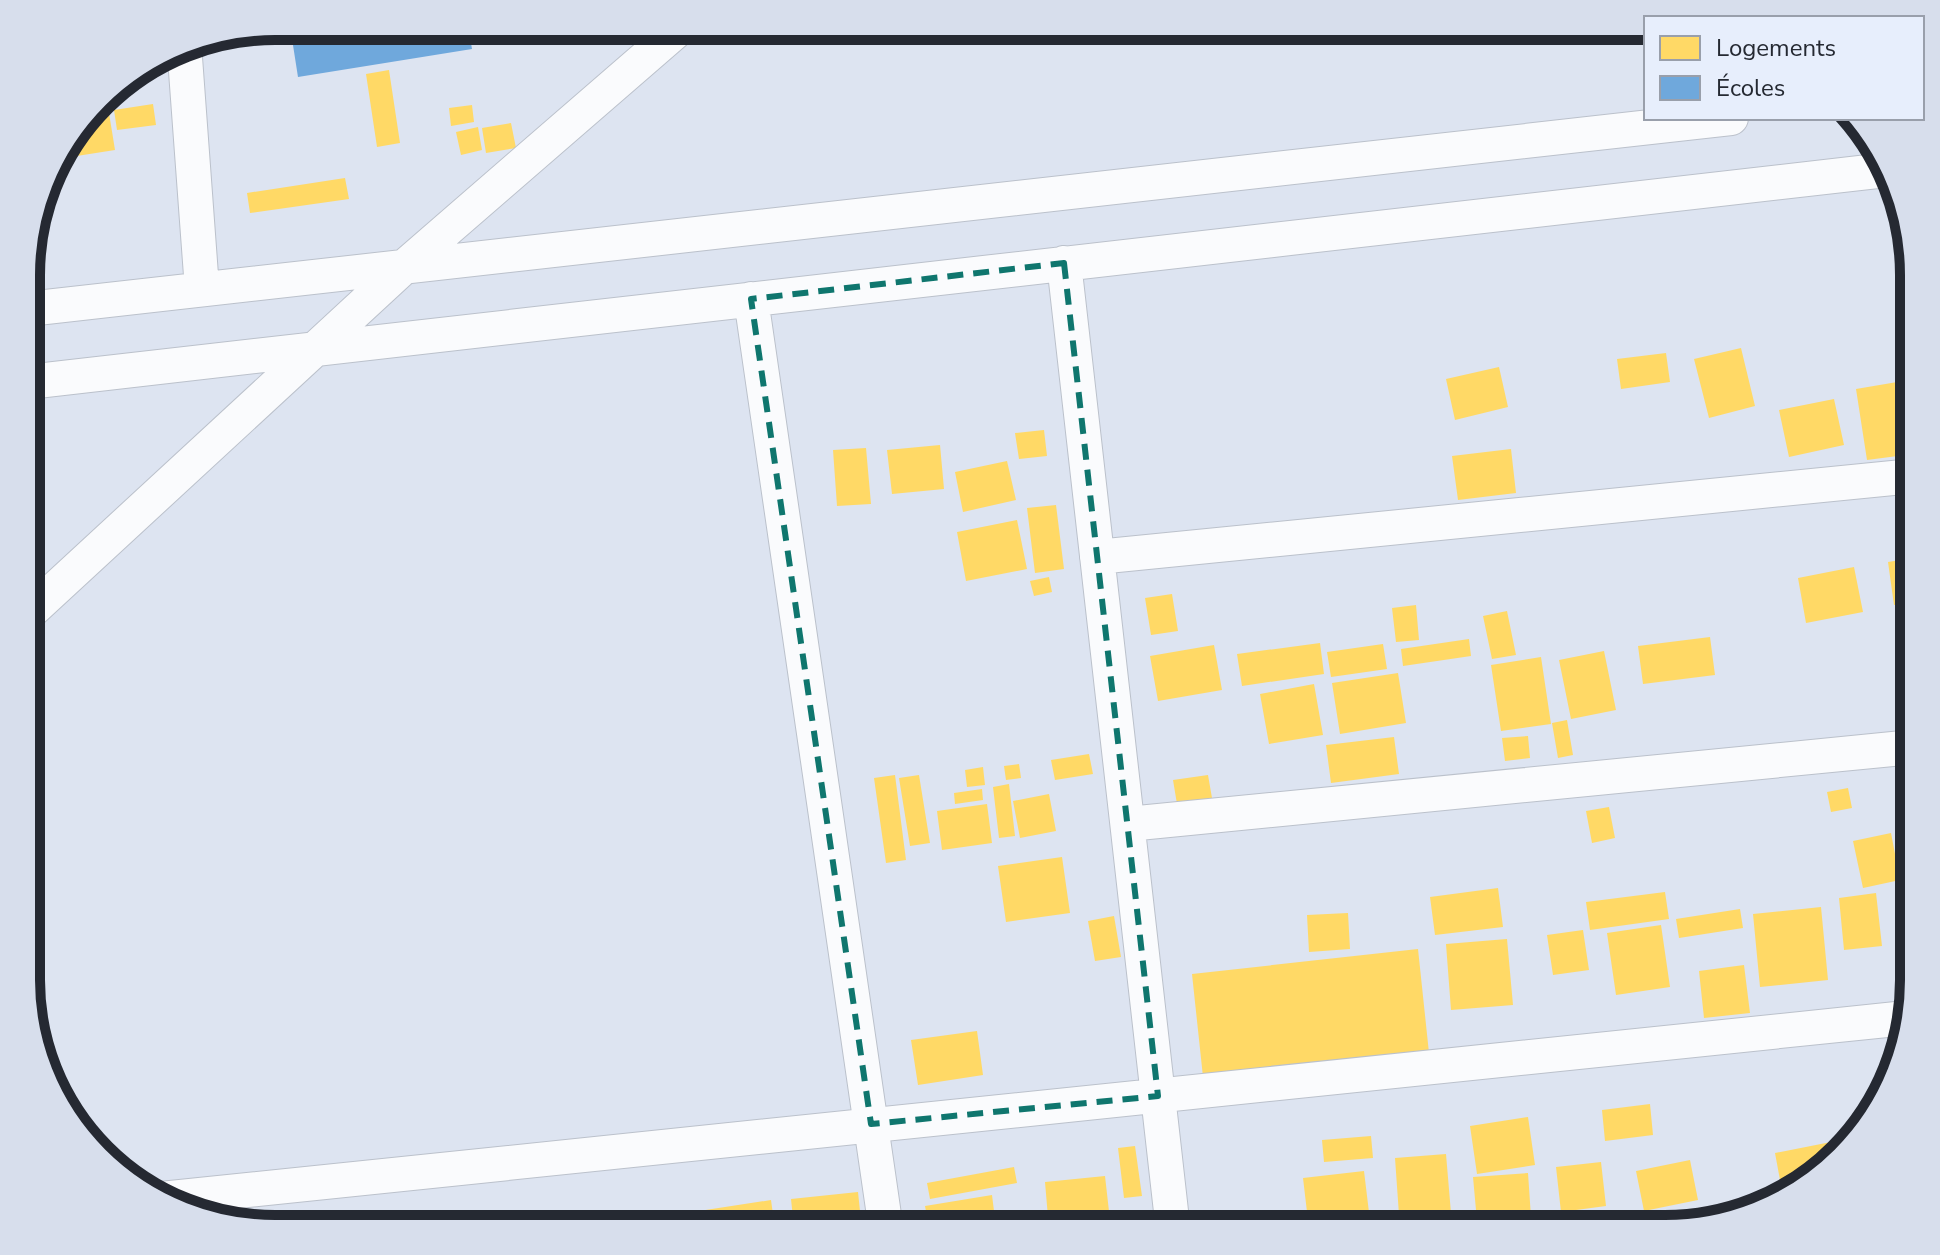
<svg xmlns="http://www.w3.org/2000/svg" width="1940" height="1255" viewBox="0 0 1940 1255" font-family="'Nunito Sans',sans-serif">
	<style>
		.homes { fill: #ffd966 }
		.schools { fill: #6fa8dc }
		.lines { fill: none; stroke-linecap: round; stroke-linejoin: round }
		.minor-casing { stroke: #bbc1cb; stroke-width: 36 }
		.minor { stroke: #fafbfd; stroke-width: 34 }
		.marked { fill: none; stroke: #0f766e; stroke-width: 6; stroke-dasharray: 16 10; stroke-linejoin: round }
		.rim { fill: none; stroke: #252932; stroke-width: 10 }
	</style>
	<rect width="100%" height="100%" fill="#dde4f1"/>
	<path class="homes" d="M 389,70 L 400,143 L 377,147 L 366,74 Z
		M 153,104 L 156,125 L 117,130 L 114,110 Z
		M 472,105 L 474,122 L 451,126 L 449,108 Z
		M 109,113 L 115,150 L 64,158 L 63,150 L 89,117 Z
		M 511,123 L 516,148 L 486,153 L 482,128 Z
		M 478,127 L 482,150 L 461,155 L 456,132 Z
		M 52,164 L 55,185 L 45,186 Z
		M 345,178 L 349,199 L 250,213 L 247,193 Z
		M 1741,348 L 1755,406 L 1709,418 L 1694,359 Z
		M 1666,353 L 1670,382 L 1621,389 L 1617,359 Z
		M 1499,367 L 1508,407 L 1455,420 L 1446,379 Z
		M 1909,380 L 1913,410 L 1913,454 L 1867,460 L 1856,389 Z
		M 1834,399 L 1844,445 L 1789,457 L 1779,410 Z
		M 1044,430 L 1047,456 L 1019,459 L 1015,433 Z
		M 940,445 L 944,489 L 892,494 L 887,450 Z
		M 866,448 L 871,504 L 837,506 L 833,450 Z
		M 1511,449 L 1516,493 L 1458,500 L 1452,456 Z
		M 1007,461 L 1016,500 L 963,512 L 955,472 Z
		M 1056,505 L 1064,569 L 1035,573 L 1027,508 Z
		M 1017,520 L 1027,569 L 966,581 L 957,532 Z
		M 1913,558 L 1913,602 L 1894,605 L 1888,562 Z
		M 1854,567 L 1863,612 L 1806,623 L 1798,578 Z
		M 1049,577 L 1052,592 L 1034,596 L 1030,581 Z
		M 1172,594 L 1178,631 L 1151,635 L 1145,598 Z
		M 1416,605 L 1419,640 L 1396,642 L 1392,608 Z
		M 1507,611 L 1516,655 L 1492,659 L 1483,616 Z
		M 1710,637 L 1715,675 L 1643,684 L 1638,646 Z
		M 1469,639 L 1471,656 L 1403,666 L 1401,649 Z
		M 1320,643 L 1324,674 L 1242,686 L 1237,654 Z
		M 1383,644 L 1387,669 L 1331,677 L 1327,652 Z
		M 1214,645 L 1222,690 L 1158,701 L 1150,656 Z
		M 1604,651 L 1616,710 L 1571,719 L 1559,660 Z
		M 1541,657 L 1551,724 L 1501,731 L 1491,665 Z
		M 1398,673 L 1406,723 L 1340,734 L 1332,683 Z
		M 1314,684 L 1323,735 L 1269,744 L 1260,694 Z
		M 1567,720 L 1573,755 L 1558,758 L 1552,723 Z
		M 1528,736 L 1530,758 L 1505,761 L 1502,738 Z
		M 1394,737 L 1399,774 L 1331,783 L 1326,745 Z
		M 1089,754 L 1093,774 L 1055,780 L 1051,760 Z
		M 1019,764 L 1021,778 L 1006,780 L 1004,766 Z
		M 983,767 L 985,785 L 967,787 L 965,770 Z
		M 895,775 L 906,860 L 886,863 L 874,778 Z
		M 919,775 L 930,843 L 910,846 L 899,778 Z
		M 1208,775 L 1212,798 L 1177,804 L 1173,780 Z
		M 1009,784 L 1015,836 L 999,838 L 993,787 Z
		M 1848,788 L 1852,808 L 1831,812 L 1827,792 Z
		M 982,789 L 983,800 L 955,804 L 954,793 Z
		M 1049,794 L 1056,831 L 1020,838 L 1013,801 Z
		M 987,804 L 992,843 L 942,850 L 937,811 Z
		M 1609,807 L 1615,838 L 1592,843 L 1586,811 Z
		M 1891,833 L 1900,880 L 1863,888 L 1853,841 Z
		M 1913,849 L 1913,891 L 1910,892 L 1903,851 Z
		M 1062,857 L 1070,913 L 1006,922 L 998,866 Z
		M 1498,888 L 1503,927 L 1435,935 L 1430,897 Z
		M 1665,892 L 1669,919 L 1590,930 L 1586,902 Z
		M 1876,893 L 1882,946 L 1844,950 L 1839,898 Z
		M 1821,907 L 1828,980 L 1760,987 L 1753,914 Z
		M 1740,909 L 1743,928 L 1679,938 L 1676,919 Z
		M 1348,913 L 1350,949 L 1309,952 L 1307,915 Z
		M 1114,916 L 1121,957 L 1095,961 L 1088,921 Z
		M 1661,925 L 1670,987 L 1616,995 L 1607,933 Z
		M 1583,930 L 1589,970 L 1553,975 L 1547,935 Z
		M 1507,939 L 1513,1005 L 1451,1010 L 1446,944 Z
		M 1418,949 L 1429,1053 L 1203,1077 L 1192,974 Z
		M 1744,965 L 1750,1013 L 1704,1018 L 1699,971 Z
		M 977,1031 L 983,1075 L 918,1085 L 911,1040 Z
		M 1650,1104 L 1653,1135 L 1605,1141 L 1602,1110 Z
		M 1528,1117 L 1535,1165 L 1477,1174 L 1470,1126 Z
		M 1371,1136 L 1373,1158 L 1324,1162 L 1322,1140 Z
		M 1836,1141 L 1838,1150 L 1791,1194 L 1783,1196 L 1775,1153 Z
		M 1135,1146 L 1142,1196 L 1124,1198 L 1118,1148 Z
		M 1446,1154 L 1452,1225 L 1400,1229 L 1395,1158 Z
		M 1690,1160 L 1698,1200 L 1644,1211 L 1636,1171 Z
		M 1601,1162 L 1606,1206 L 1561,1212 L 1556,1167 Z
		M 1014,1167 L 1017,1183 L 930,1199 L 927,1183 Z
		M 1364,1171 L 1371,1229 L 1309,1229 L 1303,1178 Z
		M 1528,1173 L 1531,1217 L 1477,1221 L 1473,1177 Z
		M 1105,1176 L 1111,1229 L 1049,1229 L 1045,1182 Z
		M 858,1192 L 860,1211 L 793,1218 L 791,1199 Z
		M 992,1195 L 994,1211 L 928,1222 L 925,1206 Z
		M 771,1200 L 775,1229 L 702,1229 L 699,1211 Z
		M 1702,1213 L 1704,1222 L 1681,1228 L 1625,1229 L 1625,1224 Z
		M 1609,1220 L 1610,1229 L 1557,1229 L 1557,1227 Z"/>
	<path class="schools" d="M 290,26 L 468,26 L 472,49 L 298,77 Z"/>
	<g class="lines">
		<defs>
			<path id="minor" d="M 184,44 L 202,289
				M 1064,263 L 1173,1229
				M 751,299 L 886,1229
				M 28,309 L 1731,118
				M 28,382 L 1886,170
				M 1097,557 L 1913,476
				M 28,614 L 405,266 L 682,26
				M 1128,824 L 1913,747
				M 161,1199 L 1906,1018"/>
		</defs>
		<use href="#minor" class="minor-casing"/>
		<use href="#minor" class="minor"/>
	</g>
	<path class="marked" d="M 1064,263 L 1158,1096 L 871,1124 L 751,299 Z"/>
	<path d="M0 0H1940V1255H0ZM275 40H1665A235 235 0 0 1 1900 275V980A235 235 0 0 1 1665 1215H275A235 235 0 0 1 40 980V275A235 235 0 0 1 275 40Z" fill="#d7deec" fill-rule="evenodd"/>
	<path class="rim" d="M275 40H1665A235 235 0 0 1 1900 275V980A235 235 0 0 1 1665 1215H275A235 235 0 0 1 40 980V275A235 235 0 0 1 275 40Z"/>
	<rect x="1644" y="16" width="280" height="104" fill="#e7eefc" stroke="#999fab" stroke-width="2"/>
	<rect x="1660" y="36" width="40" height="24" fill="#ffd966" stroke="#999fab" stroke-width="2"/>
	<text x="1716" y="56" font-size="24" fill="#252932">Logements</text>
	<rect x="1660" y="76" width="40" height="24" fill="#6fa8dc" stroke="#999fab" stroke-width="2"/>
	<text x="1716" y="96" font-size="24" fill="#252932">Écoles</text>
</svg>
